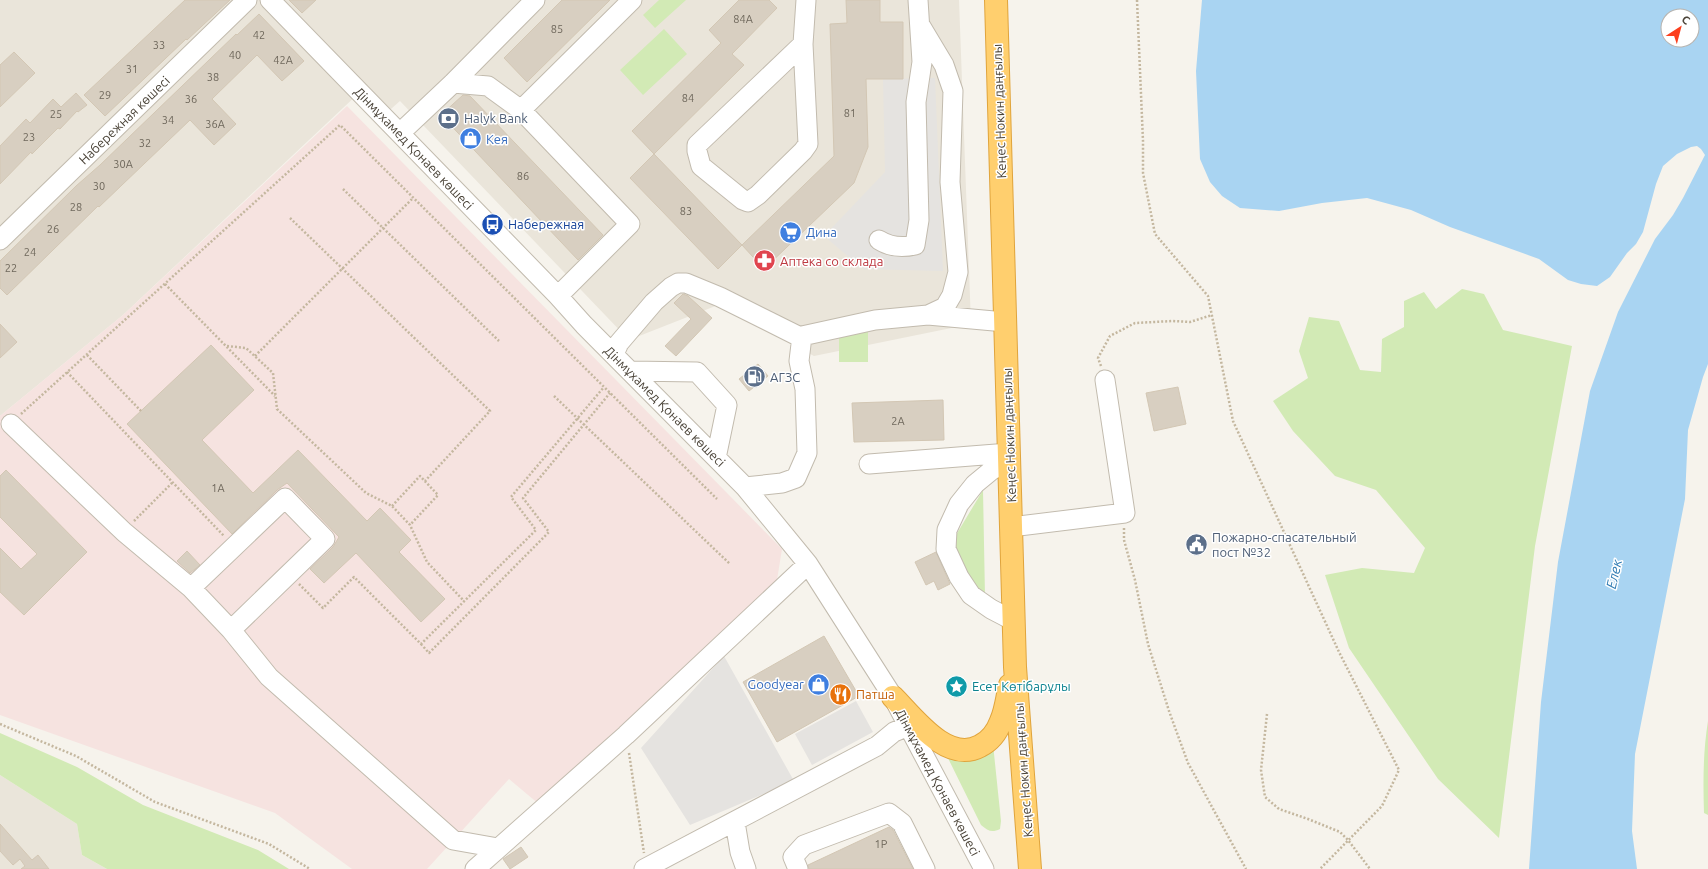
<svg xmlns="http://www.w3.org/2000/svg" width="1708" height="869" viewBox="0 0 1708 869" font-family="Ubuntu,sans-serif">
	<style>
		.residential { fill: #eae5da }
		.medical { fill: #f6e3e0 }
		.green { fill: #d2eab5 }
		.parking { fill: #e5e3e0 }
		.water { fill: #a9d4f2; fill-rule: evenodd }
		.building { fill: #d8cfc1; stroke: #d3c7b4 }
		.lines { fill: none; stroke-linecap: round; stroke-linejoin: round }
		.minor-casing { stroke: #c2bbae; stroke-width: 21 }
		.highway-casing { stroke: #e0a43c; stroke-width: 24 }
		.path { stroke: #c4b79f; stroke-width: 2.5; stroke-dasharray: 2 2; stroke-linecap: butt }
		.minor { stroke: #fff; stroke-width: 19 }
		.highway { stroke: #ffcf6e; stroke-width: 22 }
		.labels { text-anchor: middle; stroke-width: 3; stroke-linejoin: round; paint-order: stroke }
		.number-label { font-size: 11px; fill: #6e675b }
		.street-label { font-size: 13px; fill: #4b4439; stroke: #fff }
		.service-label { font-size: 13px; fill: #4e5e75; stroke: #fff; text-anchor: start }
		.shop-label { font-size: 13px; fill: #366cbe; stroke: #fff; text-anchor: start }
		.transit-label { font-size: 13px; fill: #164399; stroke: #fff; text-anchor: start }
		.health-label { font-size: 13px; fill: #be3a42; stroke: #fff; text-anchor: start }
		.culture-label { font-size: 13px; fill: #0d838f; stroke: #fff; text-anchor: start }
		.food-label { font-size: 13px; fill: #c56008; stroke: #fff; text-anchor: start }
		.water-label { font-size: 14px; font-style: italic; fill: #2e7ab2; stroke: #fff }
	</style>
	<rect width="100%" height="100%" fill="#f6f3ec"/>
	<path class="residential" d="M 0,0 L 959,0 L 971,324 L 814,356 L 718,305 L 629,340 L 400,101 L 383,116 L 360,92 L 123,315 L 0,416 Z
		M 0,775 L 77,824 L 82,855 L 107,869 L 0,869 Z"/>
	<path class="medical" d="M 347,106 L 782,549 L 777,580 L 540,805 L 509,779 L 427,869 L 352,869 L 275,813 L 0,715 L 0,416 L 123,315 Z"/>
	<path class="green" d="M 659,0 L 686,0 L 655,28 L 643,15 Z
		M 664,29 L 687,54 L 643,95 L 620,70 Z
		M 1462,289 L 1484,294 L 1503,330 L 1572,346 L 1535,546 L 1499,838 L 1438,779 L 1349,648 L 1325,575 L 1362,568 L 1414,573 L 1425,548 L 1376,490 L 1335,476 L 1293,431 L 1273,401 L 1308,378 L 1299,351 L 1309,317 L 1339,321 L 1360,370 L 1381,372 L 1382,339 L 1404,327 L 1404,301 L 1424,292 L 1436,309 Z
		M 839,332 L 868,332 L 868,362 L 839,362 Z
		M 983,490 L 985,596 L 967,579 L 953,540 Z
		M 1708,721 L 1708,815 L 1704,813 C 1703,782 1703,752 1708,721 Z
		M 0,733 L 77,767 L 143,805 L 258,850 L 289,869 L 107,869 L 82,855 L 77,824 L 0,775 Z
		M 993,744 L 1001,821 L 1000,829 C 992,833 988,831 981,825 L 945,752 Z"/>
	<path class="parking" d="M 935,78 L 943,271 L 863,269 L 824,236 L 885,172 L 883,79 Z
		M 724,656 L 794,781 L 690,825 L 641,748 Z
		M 856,701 L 873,732 L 812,765 L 795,734 Z"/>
	<path class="water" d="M 1202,0 L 1708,0 L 1708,364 L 1703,377 L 1688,430 L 1685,499 L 1635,754 L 1632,831 L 1637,869 L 1529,869 L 1541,702 L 1558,562 L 1590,391 L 1618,312 L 1655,239 L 1673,215 L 1683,198 L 1705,155 L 1701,149 L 1697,146 L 1691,147 L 1677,154 L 1663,166 L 1656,184 L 1643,232 L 1636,244 L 1627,253 L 1610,277 L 1597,286 L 1581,284 L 1568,280 L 1539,259 L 1450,227 L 1411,210 L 1367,198 L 1322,203 L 1279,211 L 1240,208 L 1222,196 L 1210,182 L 1200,159 L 1196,71 ZM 1668,16 L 1692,16 L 1692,40 L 1668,40 Z"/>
	<path class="building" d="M 185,0 L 230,0 L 187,40 L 186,39 L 105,116 L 84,95 Z
		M 289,0 L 316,0 L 302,13 Z
		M 562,0 L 610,0 L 527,82 L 504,58 Z
		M 739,0 L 769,0 L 777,8 L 732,54 L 744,65 L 654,154 L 632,131 L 721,43 L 709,30 Z
		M 846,0 L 880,0 L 880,22 L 903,22 L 903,79 L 866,79 L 868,147 L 854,183 L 764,269 L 742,245 L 834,156 L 830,24 L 847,23 Z
		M 259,14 L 304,61 L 282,81 L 257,55 L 212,99 L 236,124 L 214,145 L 190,120 L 122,185 L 99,207 L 98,206 L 7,295 L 0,288 L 0,261 L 76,186 L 100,165 L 236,34 L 237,35 Z
		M 14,52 L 35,73 L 0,107 L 0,65 Z
		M 76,93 L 87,105 L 78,112 L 77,111 L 60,129 L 58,128 L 32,154 L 31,152 L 0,184 L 0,146 L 26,119 L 30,123 L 53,99 L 61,107 Z
		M 463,95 L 470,96 L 603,235 L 578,260 L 441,115 Z
		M 654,154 L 742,245 L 718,269 L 630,178 Z
		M 683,294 L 688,296 L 712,318 L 676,356 L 665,346 L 691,319 L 674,303 Z
		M 0,324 L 17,342 L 0,358 Z
		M 211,345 L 254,390 L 202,440 L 253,493 L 298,450 L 367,521 L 380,508 L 411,540 L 399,552 L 445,599 L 421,622 L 356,553 L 324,583 L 310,569 L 333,547 L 339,537 L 287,483 L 277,490 L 232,534 L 127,424 Z
		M 758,364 L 768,376 L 749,391 L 739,379 Z
		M 1178,387 L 1186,424 L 1154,431 L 1146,393 Z
		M 943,400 L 944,440 L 854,442 L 852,403 Z
		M 6,470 L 87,552 L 24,615 L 0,592 L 0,548 L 21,569 L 37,554 L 0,517 L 0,476 Z
		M 187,551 L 200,565 L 190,573 L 177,561 Z
		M 936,552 L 950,584 L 938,590 L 934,581 L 926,585 L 915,562 Z
		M 824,636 L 859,696 L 777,742 L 743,682 Z
		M 0,824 L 32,860 L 38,855 L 49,869 L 21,869 L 25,866 L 20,859 L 13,865 L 0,851 Z
		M 889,827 L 893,830 L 913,869 L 809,869 L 808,865 Z
		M 521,847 L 528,857 L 510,869 L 503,859 Z"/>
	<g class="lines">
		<defs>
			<path id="minor" d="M 270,0 L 558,296 L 584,325 L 745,487 L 808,564 L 893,697 L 984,869
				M 920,25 L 944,65 L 953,91 L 950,182 L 958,272 L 952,295 L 945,307 L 928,315
				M 803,44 L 697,145 L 697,151 L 701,166 L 743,200 L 748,202 L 758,195 L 803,151 L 808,144 L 803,44 L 806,0
				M 453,83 L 488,86 L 521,110 L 630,224 L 558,296
				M 521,110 L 632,0
				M 400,133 L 453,83 L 535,0
				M 0,240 L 247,0
				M 879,240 C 890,247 902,248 915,245 L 919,220 L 916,102 L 922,62 L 918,0
				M 614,354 L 619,343 L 654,302 L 671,287 L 678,283 L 686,283 L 720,297 L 796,335 L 802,336 L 875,320 L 928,315 L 1005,322
				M 630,371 L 697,372 L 727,405 L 716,458
				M 11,424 L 124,532 L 191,588
				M 1009,462 L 992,470 L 975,484 L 959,504 L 947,530 L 946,549 L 959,577 L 971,595 L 991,609 L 1014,621
				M 869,464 L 1009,453
				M 745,487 L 782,483 L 796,478 L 807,453 L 805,389 L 799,361 L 802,336
				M 1011,527 L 1125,513 L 1105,380
				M 231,630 L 191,588 L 285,498 L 325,539 L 231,630 L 269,677 L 453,840 L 498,848
				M 735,822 L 740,852 L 746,869
				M 475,869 L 626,735 L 808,564
				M 644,869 L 877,746 L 894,732 L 908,726
				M 798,869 L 793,857 L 804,845 L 889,813 L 902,823 L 925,869"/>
			<path id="highway" d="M 996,0 L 1015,667 L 1030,869
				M 893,697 C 913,717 947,764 980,746 C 990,741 997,732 1001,721 C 1006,710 1007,697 1010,685"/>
		</defs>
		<use href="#minor" class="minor-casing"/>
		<use href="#highway" class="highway-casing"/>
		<path class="path" d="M 1137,0 L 1143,141 L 1143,173 L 1155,234 L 1208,296 L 1233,421 L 1339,652 L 1399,770 L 1382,806 L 1320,869
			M 343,189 L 499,341
			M 290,218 L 490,411 L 425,481
			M 165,284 L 275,396
			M 227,346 L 246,348 L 273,373 L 277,409 L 366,493 L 392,506 L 410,525 L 427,562 L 464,601
			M 87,355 L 141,411
			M 255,356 L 413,198
			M 1101,366 L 1098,358 L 1110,336 L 1135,323 L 1173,321 L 1190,322 L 1212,315
			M 67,372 L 224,536
			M 554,396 L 730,564
			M 21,414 L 340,125 L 717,499
			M 392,506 L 420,476 L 438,495 L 410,525
			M 134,521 L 173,482
			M 1124,528 L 1124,540 L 1135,580 L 1148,644 L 1169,711 L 1188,763 L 1246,869
			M 299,584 L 323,608 L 354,577 L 421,644 L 536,530 L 511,497 L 604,387
			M 421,644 L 429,653 L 549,532 L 523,498 L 610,393
			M 1267,714 L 1261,770 L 1265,797 L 1279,809 L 1308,819 L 1340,832 L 1348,840 L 1370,869
			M 0,724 L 76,756 L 155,802 L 269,844 L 310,869
			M 629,753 L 644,853"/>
		<use href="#minor" class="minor"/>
		<use href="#highway" class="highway"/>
	</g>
	<defs>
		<symbol id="bank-disc" viewBox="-11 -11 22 22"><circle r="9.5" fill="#5c6f8a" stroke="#fff"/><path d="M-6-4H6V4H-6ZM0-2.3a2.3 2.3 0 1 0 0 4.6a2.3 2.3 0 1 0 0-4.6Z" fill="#fff"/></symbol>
		<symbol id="shop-disc" viewBox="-11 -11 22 22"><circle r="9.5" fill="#3f7fe0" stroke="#fff"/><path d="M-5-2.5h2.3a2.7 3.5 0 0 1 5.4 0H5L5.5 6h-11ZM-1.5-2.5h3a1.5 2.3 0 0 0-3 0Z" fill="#fff"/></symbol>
		<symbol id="bus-disc" viewBox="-11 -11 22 22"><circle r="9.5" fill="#1a4fb4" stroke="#fff"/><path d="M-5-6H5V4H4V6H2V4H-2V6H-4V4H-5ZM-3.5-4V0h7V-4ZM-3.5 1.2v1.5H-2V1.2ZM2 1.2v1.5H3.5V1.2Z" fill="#fff"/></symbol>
		<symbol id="supermarket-disc" viewBox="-11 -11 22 22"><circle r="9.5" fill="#3f7fe0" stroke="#fff"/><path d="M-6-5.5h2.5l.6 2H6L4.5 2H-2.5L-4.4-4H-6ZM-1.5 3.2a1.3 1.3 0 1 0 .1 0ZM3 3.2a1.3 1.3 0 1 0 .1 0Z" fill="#fff"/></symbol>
		<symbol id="pharmacy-disc" viewBox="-11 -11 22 22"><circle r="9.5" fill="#e0444e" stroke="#fff"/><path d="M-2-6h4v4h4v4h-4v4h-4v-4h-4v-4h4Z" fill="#fff"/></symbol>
		<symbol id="fuel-disc" viewBox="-11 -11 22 22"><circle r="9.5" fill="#5c6f8a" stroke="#fff"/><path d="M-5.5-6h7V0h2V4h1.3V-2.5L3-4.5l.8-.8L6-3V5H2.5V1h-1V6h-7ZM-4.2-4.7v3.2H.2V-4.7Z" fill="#fff"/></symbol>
		<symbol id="civic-disc" viewBox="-11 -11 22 22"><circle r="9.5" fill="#5c6f8a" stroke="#fff"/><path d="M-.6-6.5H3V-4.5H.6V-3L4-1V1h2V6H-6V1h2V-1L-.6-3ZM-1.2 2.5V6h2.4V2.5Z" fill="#fff"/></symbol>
		<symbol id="sight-disc" viewBox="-11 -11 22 22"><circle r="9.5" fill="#0f9aa8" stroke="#fff"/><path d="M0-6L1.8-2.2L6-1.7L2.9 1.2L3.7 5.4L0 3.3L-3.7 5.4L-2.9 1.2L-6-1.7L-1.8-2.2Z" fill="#fff"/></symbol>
		<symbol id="restaurant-disc" viewBox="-11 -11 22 22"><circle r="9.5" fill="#e8710a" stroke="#fff"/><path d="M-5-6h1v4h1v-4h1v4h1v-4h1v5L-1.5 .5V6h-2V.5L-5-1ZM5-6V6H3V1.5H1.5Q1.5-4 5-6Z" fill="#fff"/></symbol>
	</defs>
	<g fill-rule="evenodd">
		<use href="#bank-disc" x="436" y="106" width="25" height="25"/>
		<use href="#shop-disc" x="458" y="126" width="25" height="25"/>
		<use href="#bus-disc" x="480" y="212" width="25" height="25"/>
		<use href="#supermarket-disc" x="778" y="220" width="25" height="25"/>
		<use href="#pharmacy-disc" x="752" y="248" width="25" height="25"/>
		<use href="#fuel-disc" x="742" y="364" width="25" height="25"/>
		<use href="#civic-disc" x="1184" y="532" width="25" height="25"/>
		<use href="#shop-disc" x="806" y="672" width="25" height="25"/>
		<use href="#sight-disc" x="944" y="674" width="25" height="25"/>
		<use href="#restaurant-disc" x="828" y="682" width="25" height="25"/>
	</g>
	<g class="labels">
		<g class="number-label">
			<text x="743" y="23">84А</text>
			<text x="557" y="33">85</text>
			<text x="259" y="39">42</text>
			<text x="159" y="49">33</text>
			<text x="235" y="59">40</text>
			<text x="283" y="64">42А</text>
			<text x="132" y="73">31</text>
			<text x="213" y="81">38</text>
			<text x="105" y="99">29</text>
			<text x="688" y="102">84</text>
			<text x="191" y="103">36</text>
			<text x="850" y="117">81</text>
			<text x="56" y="118">25</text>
			<text x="168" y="124">34</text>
			<text x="215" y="128">36А</text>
			<text x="29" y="141">23</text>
			<text x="145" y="147">32</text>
			<text x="123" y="168">30А</text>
			<text x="523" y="180">86</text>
			<text x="99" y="190">30</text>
			<text x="76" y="211">28</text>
			<text x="686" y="215">83</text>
			<text x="53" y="233">26</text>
			<text x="30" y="256">24</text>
			<text x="11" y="272">22</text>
			<text x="898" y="425">2А</text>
			<text x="218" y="492">1А</text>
			<text x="881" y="848">1Р</text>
		</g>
		<g class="street-label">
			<text transform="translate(999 111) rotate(-92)" y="5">Кеңес Нокин даңғылы</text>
			<text transform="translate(124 120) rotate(-44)" y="5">Набережная көшесі</text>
			<text transform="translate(414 148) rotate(46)" y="5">Дінмұхамед Қонаев көшесі</text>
			<text transform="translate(665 406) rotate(45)" y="5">Дінмұхамед Қонаев көшесі</text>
			<text transform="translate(1009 435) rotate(-92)" y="5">Кеңес Нокин даңғылы</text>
			<text transform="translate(1023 770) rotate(-94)" y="5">Кеңес Нокин даңғылы</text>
			<text transform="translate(938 782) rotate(62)" y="5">Дінмұхамед Қонаев көшесі</text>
		</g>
		<g class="service-label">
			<text x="464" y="123">Halyk Bank</text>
			<text x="770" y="382">АГЗС</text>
			<text x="1212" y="542">Пожарно-спасательный<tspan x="1212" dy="15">пост №32</tspan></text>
		</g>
		<g class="shop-label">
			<text x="486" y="144">Кея</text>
			<text x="806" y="237">Дина</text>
			<text x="804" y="689" text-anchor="end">Goodyear</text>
		</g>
		<g class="transit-label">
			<text x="508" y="229">Набережная</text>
		</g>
		<g class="health-label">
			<text x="780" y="266">Аптека со склада</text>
		</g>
		<g class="culture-label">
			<text x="972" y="691">Есет Көтібарұлы</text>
		</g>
		<g class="food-label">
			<text x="856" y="699">Патша</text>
		</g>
		<g class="water-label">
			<text transform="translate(1614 574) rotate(-77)" y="5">Елек</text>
		</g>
	</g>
	<g transform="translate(1680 28) rotate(36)"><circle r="19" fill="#ffffff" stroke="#b7b4b0"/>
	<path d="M0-3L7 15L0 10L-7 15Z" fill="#fc3f1d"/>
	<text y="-6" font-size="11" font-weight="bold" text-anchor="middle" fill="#4b4439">С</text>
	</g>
</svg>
